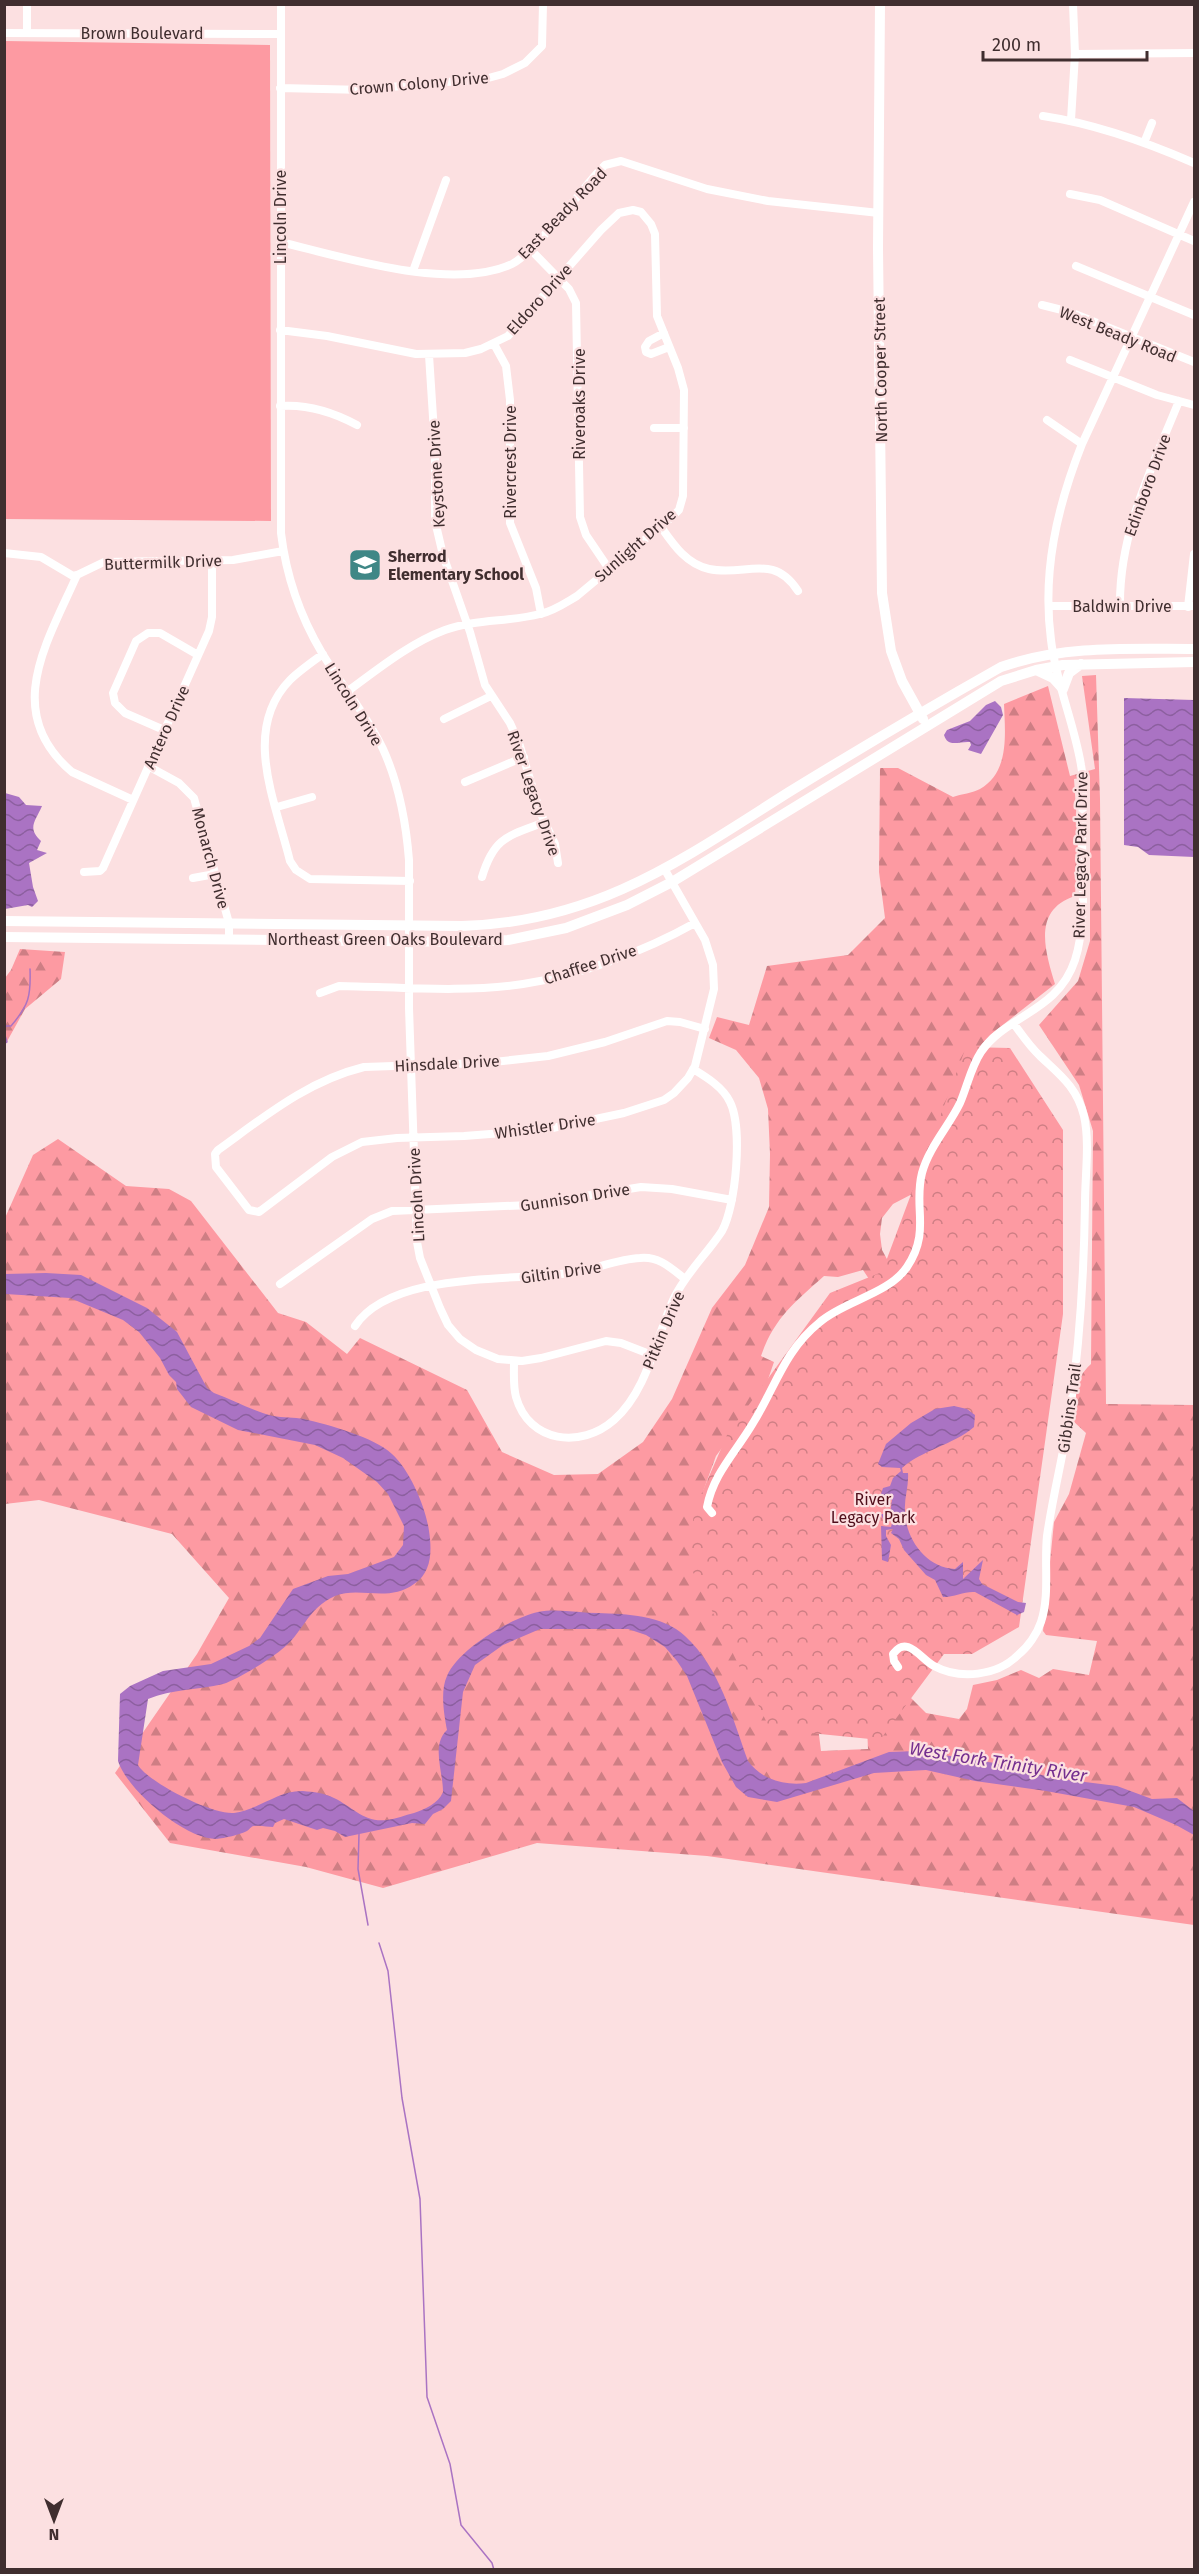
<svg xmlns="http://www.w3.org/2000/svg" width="1199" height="2574" viewBox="0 0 1199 2574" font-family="'Fira Sans',sans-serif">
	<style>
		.grass { fill: #fd9aa2 }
		.forest { fill: url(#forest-firs); fill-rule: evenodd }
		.park { fill: url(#park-crowns) }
		.water { fill: url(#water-waves) }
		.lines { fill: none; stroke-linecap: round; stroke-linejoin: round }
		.stream { stroke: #aa73c3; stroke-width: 1.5 }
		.minor { stroke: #fff; stroke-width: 8 }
		.major { stroke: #fff; stroke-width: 10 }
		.labels { text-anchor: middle; stroke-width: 4.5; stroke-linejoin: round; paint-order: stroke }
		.street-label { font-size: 16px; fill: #402e2f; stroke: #fce0e1 }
		.poi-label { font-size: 16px; font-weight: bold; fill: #402e2f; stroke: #fce0e1; text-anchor: start }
		.park-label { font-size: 16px; fill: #500e1b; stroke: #fce0e1 }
		.water-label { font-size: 18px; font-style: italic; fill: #742f8f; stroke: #fce0e1 }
	</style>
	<defs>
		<pattern id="forest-firs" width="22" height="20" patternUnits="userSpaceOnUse" patternTransform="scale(1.5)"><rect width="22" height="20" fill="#fd9aa2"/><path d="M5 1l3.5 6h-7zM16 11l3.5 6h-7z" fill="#ce7e84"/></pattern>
		<pattern id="park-crowns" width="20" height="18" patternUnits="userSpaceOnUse" patternTransform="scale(1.5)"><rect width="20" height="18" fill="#fd9aa2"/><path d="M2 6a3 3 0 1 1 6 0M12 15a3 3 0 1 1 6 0" fill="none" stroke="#ce7e84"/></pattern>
		<pattern id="water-waves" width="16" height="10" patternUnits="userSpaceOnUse" patternTransform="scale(1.5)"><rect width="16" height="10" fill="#aa73c3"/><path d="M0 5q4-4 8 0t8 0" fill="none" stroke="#8c5f9f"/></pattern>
	</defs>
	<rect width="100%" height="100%" fill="#fce0e1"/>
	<path class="grass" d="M 5,41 L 270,45 L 271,521 L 5,519 Z"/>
	<path class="forest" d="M 1096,675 L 1100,799 L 1106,1404 L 1194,1405 L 1194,1925 L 707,1856 L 537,1843 L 383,1888 L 306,1867 L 170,1843 L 115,1773 L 197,1654 L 229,1598 L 172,1534 L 39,1500 L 5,1504 L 5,1218 L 33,1155 L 58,1139 L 126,1186 L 169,1189 L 191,1201 L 278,1313 L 306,1322 L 347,1354 L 360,1338 L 467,1390 L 502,1452 L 554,1475 L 598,1474 L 643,1442 L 672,1399 L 712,1308 L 745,1265 L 769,1207 L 770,1154 L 768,1109 L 759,1078 L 736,1050 L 709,1038 L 717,1017 L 749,1025 L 767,966 L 848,955 L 885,918 L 879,872 L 880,768 L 898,768 L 953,797 C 961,794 973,793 980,789 C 1010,772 1005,733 1004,704 L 1048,686 L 1070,776 L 1095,769 L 1082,676 ZM 1090,776 L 1090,941 L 1078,981 L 1039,1025 L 1079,1085 L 1093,1131 L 1091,1364 C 1073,1380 1074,1399 1073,1421 L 1086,1433 L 1069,1494 L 1054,1522 L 1043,1631 L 1046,1635 L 1097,1641 L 1089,1675 L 1053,1669 L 1039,1678 L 1021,1670 L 997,1680 L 973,1685 L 967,1709 L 959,1719 L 926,1713 L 893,1680 L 865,1681 L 868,1749 L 821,1751 L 817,1719 L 694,1516 L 716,1456 L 764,1391 L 774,1362 L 761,1356 C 774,1318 795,1302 824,1276 L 838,1277 L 863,1270 L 873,1285 L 893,1270 L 882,1250 L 880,1234 L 882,1218 L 893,1204 L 918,1191 L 973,1054 L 990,1035 L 1055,984 C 1045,951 1032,910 1075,896 L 1078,839 L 1074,779 Z
		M 20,949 L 65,952 L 61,979 L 25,1009 L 5,1045 L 5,978 L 11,970 Z"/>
	<path class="park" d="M 966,1047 L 1010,1048 L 1063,1130 L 1063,1314 L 1019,1627 L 972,1654 L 944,1654 L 880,1740 L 770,1729 L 689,1564 L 694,1511 L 727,1435 L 830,1293 L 882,1272 Z"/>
	<path class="water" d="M 1124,698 L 1194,700 L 1194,857 L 1149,855 L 1138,847 L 1124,845 Z
		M 995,701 L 1001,707 L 1003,715 L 981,754 L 968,750 L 971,745 L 970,742 C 959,741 948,748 944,735 L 947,730 L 970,721 L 986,705 Z
		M 5,793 L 19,797 L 26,805 L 42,806 C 35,822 27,828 41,841 L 37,850 L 47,853 L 29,863 L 33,887 L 38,901 L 32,907 L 28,905 L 5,909 Z
		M 46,1273 L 81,1275 L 147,1308 L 177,1332 L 207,1388 L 214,1393 C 233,1400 253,1411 273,1416 C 283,1418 294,1417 304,1419 C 329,1425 374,1437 392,1454 C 410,1470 426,1508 429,1531 C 432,1551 432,1572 414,1584 C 388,1603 360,1586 335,1596 C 307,1608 302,1635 281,1650 C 269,1660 238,1679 223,1684 C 198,1690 172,1689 148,1699 L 138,1765 C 149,1783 213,1815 234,1813 C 258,1810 279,1790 303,1791 C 314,1792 324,1793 334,1798 C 353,1807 364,1823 387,1820 C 396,1819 405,1815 414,1813 C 425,1809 438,1804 443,1792 C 443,1771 431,1745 447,1730 C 444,1714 440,1691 447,1676 C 458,1649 511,1618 538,1612 C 557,1608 579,1613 598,1613 C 626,1614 663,1615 685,1636 C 720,1668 732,1717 748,1761 C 761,1779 784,1786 806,1783 L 889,1752 L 918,1751 L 1001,1764 L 1053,1778 L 1117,1786 L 1152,1799 L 1177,1798 L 1194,1811 L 1194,1835 L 1176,1825 L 1134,1807 L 1046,1791 L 975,1781 L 926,1770 L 874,1773 L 777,1802 L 748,1797 L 736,1787 L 722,1762 L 687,1676 L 677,1661 L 665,1647 L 646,1635 L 628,1629 L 540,1629 L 503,1645 L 475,1665 L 463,1692 L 451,1801 L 443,1809 L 433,1814 L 425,1824 L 412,1823 L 345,1837 L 335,1831 L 323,1828 L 317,1830 L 284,1819 L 275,1823 L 273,1827 C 268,1827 260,1825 255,1826 C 251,1826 251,1828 247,1831 C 239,1835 225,1838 216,1839 C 185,1839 127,1790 118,1761 L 120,1694 L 130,1686 L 163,1671 L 211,1664 L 249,1646 L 260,1638 L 293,1589 L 328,1576 L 348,1574 L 394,1557 L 403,1545 L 404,1526 L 388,1494 L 377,1482 L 343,1458 L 315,1445 L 238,1430 L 191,1407 L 177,1389 L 176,1382 L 169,1375 L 160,1358 L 139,1332 L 123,1320 L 70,1298 L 5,1294 L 5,1274 Z
		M 954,1406 L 967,1409 L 975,1415 L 974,1427 C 953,1445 922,1450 902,1468 L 903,1473 L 908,1473 C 909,1486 904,1498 905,1511 C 905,1538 926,1568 955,1569 L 963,1562 L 963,1579 L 983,1560 L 979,1579 L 982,1584 L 1018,1602 L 1026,1603 L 1024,1612 L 1017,1615 L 975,1592 C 965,1591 955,1597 943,1597 L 935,1580 L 926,1575 L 904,1550 L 899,1539 L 891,1533 L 893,1529 L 886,1530 L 886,1536 L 891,1545 L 888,1562 L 882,1560 L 881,1526 L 891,1527 L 893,1520 L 883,1519 L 881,1514 L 890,1514 L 892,1500 L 879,1500 L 883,1488 L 890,1486 L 893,1478 L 901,1471 L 900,1468 L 882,1467 L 878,1464 L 886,1444 L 911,1423 L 935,1409 Z"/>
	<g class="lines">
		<path class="stream" d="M 4,1030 L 6,1026 L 11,1026 C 29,1005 31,996 30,969
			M 4,1032 L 7,1042 L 4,1044
			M 359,1834 L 358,1869 L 368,1925
			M 379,1943 L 388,1971 L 402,2098 L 420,2199 L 427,2397 L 450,2464 L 461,2525 L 492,2563 L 494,2570"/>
		<path class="minor" d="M 27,4 L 27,33
			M 281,4 L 281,533 C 286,575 300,616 322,653 C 342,686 367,715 383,749 C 399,784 406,822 409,860 L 409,1008 L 417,1242 L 420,1258 L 440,1308 L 448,1325 L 460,1339 L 476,1350 L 498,1359 L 522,1361 L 541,1358 L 606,1341 L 621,1343 L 652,1355
			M 4,33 L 280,34
			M 1075,54 L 1194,53
			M 280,88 L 365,90 L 427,83 L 481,80 L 503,74 L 525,63 L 542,46 L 543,4
			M 1043,116 C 1096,124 1146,142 1194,163
			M 1071,120 L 1075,54 L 1073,4
			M 1144,143 L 1152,123
			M 1070,194 L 1100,200 L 1194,241
			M 280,242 C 343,257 452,292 512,264 C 534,253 581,191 599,171 L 605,165 L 621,161 L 707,189 L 768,201 L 879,213
			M 530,249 L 569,289 L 576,303 L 580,517 L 586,535 L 609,569
			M 1076,266 L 1194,315
			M 413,271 L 446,180
			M 1042,305 L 1070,312 L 1194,362
			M 280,330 L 327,336 L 416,354 L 465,353 L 481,349 L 508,336 L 601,230 L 619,213 L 633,210 L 641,212 L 651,224 L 655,234 L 657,316 L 678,368 L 684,390 L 683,496 L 679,510 L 672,517 L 577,596 C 565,603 554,611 540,614 C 509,622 475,619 445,630 C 410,643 378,669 348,691
			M 664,333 L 649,341 L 645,347 L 646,352 L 651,354 L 669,347
			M 494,344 L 506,366 L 510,400 L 510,523 L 536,588 L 541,614
			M 429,355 L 435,448 L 435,521 L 443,555 L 470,632 L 485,685 L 510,723 L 519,743 L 540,812 L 555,844 L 558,863
			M 1070,360 L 1157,395 L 1194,405
			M 280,406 C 307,404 333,412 357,425
			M 1047,420 L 1082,444
			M 654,428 L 684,428
			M 661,527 C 673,544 686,564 709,569 C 745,577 773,552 798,591
			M 4,553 L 41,557 L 73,576 L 77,575
			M 1049,606 L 1194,606
			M 1120,606 C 1119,532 1152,468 1179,401
			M 1188,607 L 1194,554
			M 323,654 C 312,662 299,671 290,680 C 241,730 276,803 290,861 L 296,870 L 310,879 L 410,881
			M 444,719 L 491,696
			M 164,730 L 125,713 L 115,703 L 113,693 L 136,641 L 148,633 L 160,633 L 198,655
			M 148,766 L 179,783 L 194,798 L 229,923 L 229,939
			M 465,782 L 524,757
			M 133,800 L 72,772 C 1,712 48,641 77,575 L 104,562 L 233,560 L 283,551
			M 277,807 L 312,797
			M 665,870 L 705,940 L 713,965 L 714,989 L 695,1066 L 688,1078 L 674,1093 L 664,1100 L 624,1113 L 543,1130 L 464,1136 L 397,1138 L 362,1142 L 332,1157 L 259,1212 L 249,1210 L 216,1167 L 215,1154 L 218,1150 C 264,1117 307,1081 364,1067 L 484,1063 L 548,1056 L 605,1042 L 667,1021 L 680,1022 L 705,1029
			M 84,872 L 100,871 L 103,868 L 209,631 L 212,617 L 212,561
			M 482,877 C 494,837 508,836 545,822
			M 193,878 L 215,874
			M 320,993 L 339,986 C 399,987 463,993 523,984 C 579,976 645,951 695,923
			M 280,1284 L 372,1219 L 392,1211 L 530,1205 L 641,1187 L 672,1189 L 732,1200
			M 355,1326 C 392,1270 516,1282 577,1272 C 598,1268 619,1259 640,1258 C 659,1256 671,1268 685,1279
			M 514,1361 C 514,1373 513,1386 516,1397 C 529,1443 581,1449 614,1420 C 648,1390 656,1337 674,1298 C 686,1273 707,1254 722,1231 C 736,1206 743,1128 730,1102 C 723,1087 706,1077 693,1069
			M 712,1513 L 707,1507 C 713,1474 736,1452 753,1423 C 776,1386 784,1351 820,1322 C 844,1301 889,1294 907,1267 C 931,1231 913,1208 922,1173 C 929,1147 949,1126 960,1103 C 967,1087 971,1067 981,1052 C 1006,1015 1058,1012 1075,960 C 1087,923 1082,872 1082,832 C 1082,811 1085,786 1081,765 C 1074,723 1056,683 1051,640 C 1042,572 1057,507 1082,444 L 1194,202
			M 898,1667 L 894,1661 L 893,1654 C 897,1649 901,1645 908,1647 C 917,1650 925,1661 934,1666 C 960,1680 997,1676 1018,1655 C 1028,1647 1037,1634 1041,1622 C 1050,1595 1044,1564 1047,1536 C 1053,1494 1064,1453 1070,1411 C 1080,1342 1084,1272 1085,1203 C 1085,1175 1090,1143 1084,1116 C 1077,1087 1060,1075 1040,1056 C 1030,1047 1022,1035 1014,1024"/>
		<path class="major" d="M 880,4 L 878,248 L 882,593 L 891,651 L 902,681 L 923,719
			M 1036,670 L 1053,678 L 1063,689
			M 1063,689 L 1069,673 L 1081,664
			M 4,921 L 462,926 C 596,922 680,861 789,792 C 859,749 930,707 1001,667 C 1064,645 1129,649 1194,649
			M 4,937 L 475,942 L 508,940 L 566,928 L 627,905 L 672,882 L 1001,681 L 1036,670 L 1063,665 L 1194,662"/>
	</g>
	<defs>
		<symbol id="school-square" viewBox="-11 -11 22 22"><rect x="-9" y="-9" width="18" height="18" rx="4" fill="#3f8786" stroke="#fce0e1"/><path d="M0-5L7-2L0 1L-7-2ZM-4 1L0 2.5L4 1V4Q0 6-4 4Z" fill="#fff"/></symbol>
	</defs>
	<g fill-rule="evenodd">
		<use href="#school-square" x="346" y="546" width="38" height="38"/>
	</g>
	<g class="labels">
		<g class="street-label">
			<text x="142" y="39">Brown Boulevard</text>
			<text transform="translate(419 83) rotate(-5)" y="6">Crown Colony Drive</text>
			<text transform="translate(562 213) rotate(-46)" y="6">East Beady Road</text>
			<text transform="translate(280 217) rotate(-90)" y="6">Lincoln Drive</text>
			<text transform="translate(539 299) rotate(-48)" y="6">Eldoro Drive</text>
			<text transform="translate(1118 334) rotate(22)" y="6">West Beady Road</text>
			<text transform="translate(880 370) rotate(-91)" y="6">North Cooper Street</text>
			<text transform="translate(579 404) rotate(-90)" y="6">Riveroaks Drive</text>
			<text transform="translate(510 462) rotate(-90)" y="6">Rivercrest Drive</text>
			<text transform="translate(436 474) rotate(-93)" y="6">Keystone Drive</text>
			<text transform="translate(1147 485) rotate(-70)" y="6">Edinboro Drive</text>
			<text transform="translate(635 545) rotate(-41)" y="6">Sunlight Drive</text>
			<text transform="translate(163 562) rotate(-2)" y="6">Buttermilk Drive</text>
			<text x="1122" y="612">Baldwin Drive</text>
			<text transform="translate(354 704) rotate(58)" y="6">Lincoln Drive</text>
			<text transform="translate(166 727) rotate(-66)" y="6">Antero Drive</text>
			<text transform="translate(534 793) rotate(71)" y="6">River Legacy Drive</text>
			<text transform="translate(1080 855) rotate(-89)" y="6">River Legacy Park Drive</text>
			<text transform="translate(211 858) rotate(75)" y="6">Monarch Drive</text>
			<text x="385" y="945">Northeast Green Oaks Boulevard</text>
			<text transform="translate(590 964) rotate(-18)" y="6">Chaffee Drive</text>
			<text transform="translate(447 1063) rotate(-3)" y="6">Hinsdale Drive</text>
			<text transform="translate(545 1126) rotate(-8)" y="6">Whistler Drive</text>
			<text transform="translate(416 1195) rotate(-93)" y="6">Lincoln Drive</text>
			<text transform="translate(575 1197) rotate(-9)" y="6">Gunnison Drive</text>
			<text transform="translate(561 1272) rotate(-8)" y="6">Giltin Drive</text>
			<text transform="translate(663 1330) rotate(-67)" y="6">Pitkin Drive</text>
			<text transform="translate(1069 1408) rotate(-82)" y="6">Gibbins Trail</text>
		</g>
		<g class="poi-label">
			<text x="388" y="562">Sherrod<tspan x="388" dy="18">Elementary School</tspan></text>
		</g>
		<g class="park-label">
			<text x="873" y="1505">River<tspan x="873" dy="18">Legacy Park</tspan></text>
		</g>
		<g class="water-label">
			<text transform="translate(998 1762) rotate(9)" y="6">West Fork Trinity River</text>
		</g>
	</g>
	<rect width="1199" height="2574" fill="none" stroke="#402e2f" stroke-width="12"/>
	<g transform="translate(54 2520) rotate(180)" stroke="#fce0e1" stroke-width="4.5" paint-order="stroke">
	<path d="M0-4.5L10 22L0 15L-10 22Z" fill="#402e2f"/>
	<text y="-9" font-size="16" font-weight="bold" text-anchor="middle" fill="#402e2f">N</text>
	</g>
	<path d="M983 51v9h164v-9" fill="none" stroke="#402e2f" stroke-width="3"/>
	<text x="992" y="51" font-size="18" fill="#402e2f" stroke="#fce0e1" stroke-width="4.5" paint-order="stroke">200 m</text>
</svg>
